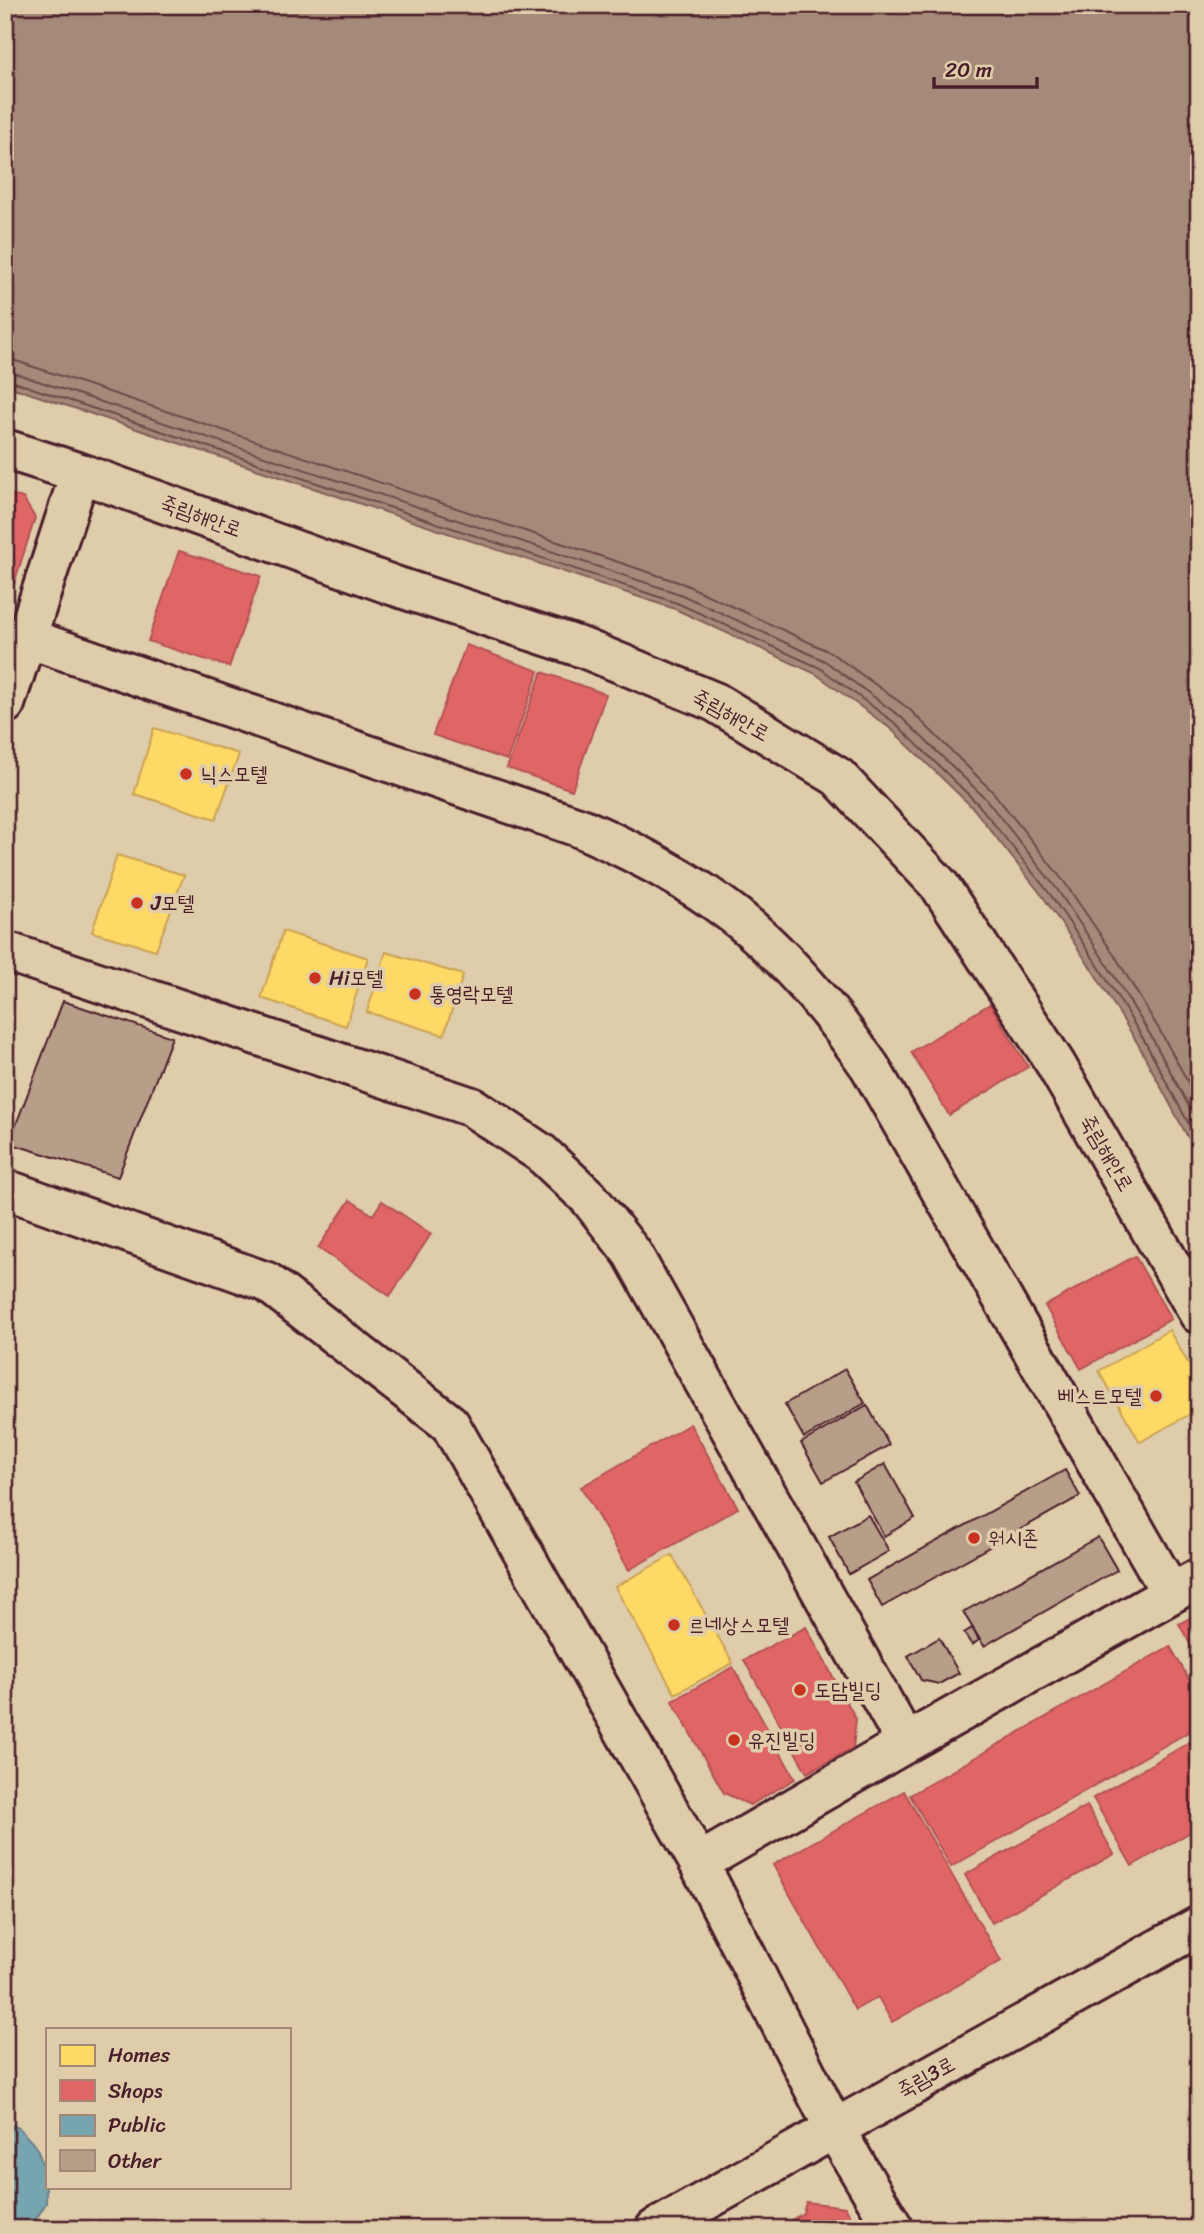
<svg xmlns="http://www.w3.org/2000/svg" width="1204" height="2234" viewBox="0 0 1204 2234" font-family="Sriracha,'Poor Story',sans-serif">
	<style>
		.water { fill: #a68a79; stroke: #815f5a; stroke-width: 2 }
		.homes { fill: #ffd966; stroke: #c9a154; stroke-width: 2 }
		.shops { fill: #e06666; stroke: #b35154; stroke-width: 2 }
		.public { fill: #76a5af; stroke: #697d87; stroke-width: 2 }
		.lines { fill: none; stroke-linecap: round; stroke-linejoin: round }
		.shore { stroke: #6f4a4a; stroke-width: 2 }
		.building { fill: #b79e89; stroke: #4a1f2b; stroke-width: 2 }
		.minor-casing { stroke: #4a1f2b; stroke-width: 44 }
		.tertiary-casing { stroke: #4a1f2b; stroke-width: 44 }
		.minor { stroke: #deccaa; stroke-width: 38 }
		.tertiary { stroke: #deccaa; stroke-width: 38 }
		.poi-dot { fill: #c8321e; stroke: #deccaa; stroke-width: 2.5 }
		.labels { text-anchor: middle; stroke-width: 7; stroke-linejoin: round; paint-order: stroke }
		.street-label { font-size: 21px; fill: #4a1f2b; stroke: #deccaa }
		.poi-label { font-size: 21px; fill: #4a1f2b; stroke: #deccaa; text-anchor: start }
	</style>
	<rect width="100%" height="100%" fill="#deccaa"/>
	<filter id="ink" filterUnits="userSpaceOnUse"><feTurbulence type="fractalNoise" baseFrequency=".0143" numOctaves="2"/><feDisplacementMap in="SourceGraphic" scale="14" xChannelSelector="R" yChannelSelector="G"/><feConvolveMatrix kernelMatrix="1 2 1 2 8 2 1 2 1" color-interpolation-filters="sRGB"/></filter>
	<g filter="url(#ink)">
		<path class="water" d="M 5,5 L 1199,5 L 1199,1158 L 1138,1044 L 1093,971 L 1044,898 L 973,808 L 891,729 L 816,674 L 675,609 L 5,385 Z"/>
		<path class="homes" d="M 154,728 L 239,754 L 216,819 L 134,794 Z
			M 117,855 L 184,875 L 156,950 L 92,932 Z
			M 283,931 L 368,958 L 346,1026 L 261,998 Z
			M 386,952 L 463,975 L 444,1035 L 367,1012 Z
			M 1169,1330 L 1199,1382 L 1199,1409 L 1140,1442 L 1099,1371 Z
			M 672,1555 L 733,1663 L 675,1694 L 615,1587 Z"/>
		<path class="shops" d="M 5,493 L 23,498 L 35,518 L 11,593 L 5,591 Z
			M 179,551 L 261,576 L 229,667 L 148,641 Z
			M 466,645 L 539,671 L 507,760 L 433,735 Z
			M 542,672 L 606,694 L 572,790 L 507,768 Z
			M 990,1004 L 1028,1067 L 949,1115 L 911,1052 Z
			M 350,1200 L 373,1215 L 382,1201 L 431,1234 L 390,1296 L 318,1248 Z
			M 1135,1256 L 1171,1319 L 1081,1369 L 1045,1306 Z
			M 690,1424 L 738,1508 L 629,1570 L 581,1487 Z
			M 1199,1613 L 1199,1660 L 1179,1624 Z
			M 806,1627 L 856,1719 L 853,1748 L 807,1773 L 744,1660 Z
			M 1170,1646 L 1199,1697 L 1199,1726 L 951,1867 L 910,1795 Z
			M 733,1667 L 795,1779 L 750,1805 L 724,1793 L 672,1701 Z
			M 1199,1737 L 1199,1827 L 1132,1866 L 1093,1798 Z
			M 904,1791 L 1001,1961 L 892,2022 L 878,1997 L 855,2010 L 773,1865 Z
			M 1087,1806 L 1114,1854 L 992,1923 L 965,1875 Z
			M 806,2202 L 845,2207 L 858,2229 L 777,2229 L 803,2213 Z"/>
		<path class="public" d="M 5,2122 L 19,2128 L 37,2148 L 46,2175 L 46,2203 L 33,2224 L 27,2229 L 5,2229 Z"/>
		<g class="lines">
			<path class="shore" d="M 5,359 L 16,361 L 684,584 L 830,652 L 908,708 L 993,792 L 1065,883 L 1115,956 L 1160,1031 L 1199,1102
				M 5,370 L 680,594 L 825,661 L 901,717 L 985,798 L 1057,889 L 1106,963 L 1151,1036 L 1199,1125
				M 5,379 L 677,603 L 820,668 L 895,723 L 978,804 L 1050,894 L 1099,967 L 1144,1040 L 1199,1143"/>
		</g>
		<path class="building" d="M 63,1001 L 172,1037 L 118,1177 L 9,1143 Z
			M 845,1369 L 865,1403 L 804,1438 L 785,1404 Z
			M 867,1405 L 889,1445 L 823,1482 L 801,1443 Z
			M 885,1464 L 915,1518 L 884,1536 L 854,1482 Z
			M 1065,1470 L 1080,1496 L 882,1607 L 867,1580 Z
			M 868,1515 L 889,1551 L 849,1574 L 829,1537 Z
			M 1098,1537 L 1117,1570 L 984,1646 L 963,1612 Z
			M 972,1628 L 979,1640 L 972,1645 L 964,1633 Z
			M 939,1638 L 959,1673 L 939,1684 L 921,1680 L 908,1656 Z"/>
		<g class="lines">
			<defs>
				<path id="minor" d="M 27,638 L 581,828 C 640,854 702,886 751,929 C 797,969 835,1017 870,1067 L 1171,1593
					M 5,704 L 80,473
					M 5,951 L 472,1107 L 541,1153 L 589,1198 L 632,1253 L 906,1743 L 1199,1578
					M 5,1189 L 267,1282 L 450,1424 L 699,1863 L 834,2128 L 894,2229
					M 699,1863 L 906,1743"/>
				<path id="tertiary" d="M 5,449 L 80,473 L 395,586 L 583,648 L 715,702 L 838,777 L 940,886 L 1055,1063 L 1199,1314
					M 655,2229 L 1199,1926"/>
			</defs>
			<use href="#minor" class="minor-casing"/>
			<use href="#tertiary" class="tertiary-casing"/>
			<use href="#minor" class="minor"/>
			<use href="#tertiary" class="tertiary"/>
		</g>
	</g>
	<g class="poi-dot">
		<circle cx="186" cy="774" r="7"/>
		<circle cx="137" cy="903" r="7"/>
		<circle cx="315" cy="978" r="7"/>
		<circle cx="415" cy="994" r="7"/>
		<circle cx="1156" cy="1396" r="7"/>
		<circle cx="974" cy="1538" r="7"/>
		<circle cx="674" cy="1625" r="7"/>
		<circle cx="800" cy="1690" r="7"/>
		<circle cx="734" cy="1740" r="7"/>
	</g>
	<g class="labels">
		<g class="street-label">
			<text transform="translate(201 516) rotate(20)" y="7">죽림해안로</text>
			<text transform="translate(731 715) rotate(29)" y="7">죽림해안로</text>
			<text transform="translate(1107 1153) rotate(60)" y="7">죽림해안로</text>
			<text transform="translate(926 2077) rotate(-29)" y="7">죽림3로</text>
		</g>
		<g class="poi-label">
			<text x="200" y="781">닉스모텔</text>
			<text x="151" y="910">J모텔</text>
			<text x="329" y="985">Hi모텔</text>
			<text x="429" y="1001">통영락모텔</text>
			<text x="1142" y="1403" text-anchor="end">베스트모텔</text>
			<text x="988" y="1545">워시존</text>
			<text x="688" y="1632">르네상스모텔</text>
			<text x="814" y="1697">도담빌딩</text>
			<text x="748" y="1747">유진빌딩</text>
		</g>
	</g>
	<rect width="1204" height="2234" fill="none" stroke="#deccaa" stroke-width="28"/>
	<rect x="14" y="14" width="1176" height="2206" fill="none" stroke="#4a1f2b" stroke-width="2.5" filter="url(#ink)"/>
	<rect x="46" y="2028" width="245" height="161" fill="#deccaa" stroke="#a38777" stroke-width="2"/>
	<rect x="60" y="2045" width="35" height="21" fill="#ffd966" stroke="#a38777" stroke-width="2"/>
	<text x="108" y="2062" font-size="21" fill="#4a1f2b">Homes</text>
	<rect x="60" y="2080" width="35" height="21" fill="#e06666" stroke="#a38777" stroke-width="2"/>
	<text x="108" y="2098" font-size="21" fill="#4a1f2b">Shops</text>
	<rect x="60" y="2115" width="35" height="21" fill="#76a5af" stroke="#a38777" stroke-width="2"/>
	<text x="108" y="2132" font-size="21" fill="#4a1f2b">Public</text>
	<rect x="60" y="2150" width="35" height="21" fill="#b79e89" stroke="#a38777" stroke-width="2"/>
	<text x="108" y="2168" font-size="21" fill="#4a1f2b">Other</text>
	<path d="M934 77v10h103v-10" fill="none" stroke="#4a1f2b" stroke-width="3.5"/>
	<text x="945" y="77" font-size="21" fill="#4a1f2b" stroke="#deccaa" stroke-width="5" paint-order="stroke">20 m</text>
</svg>
